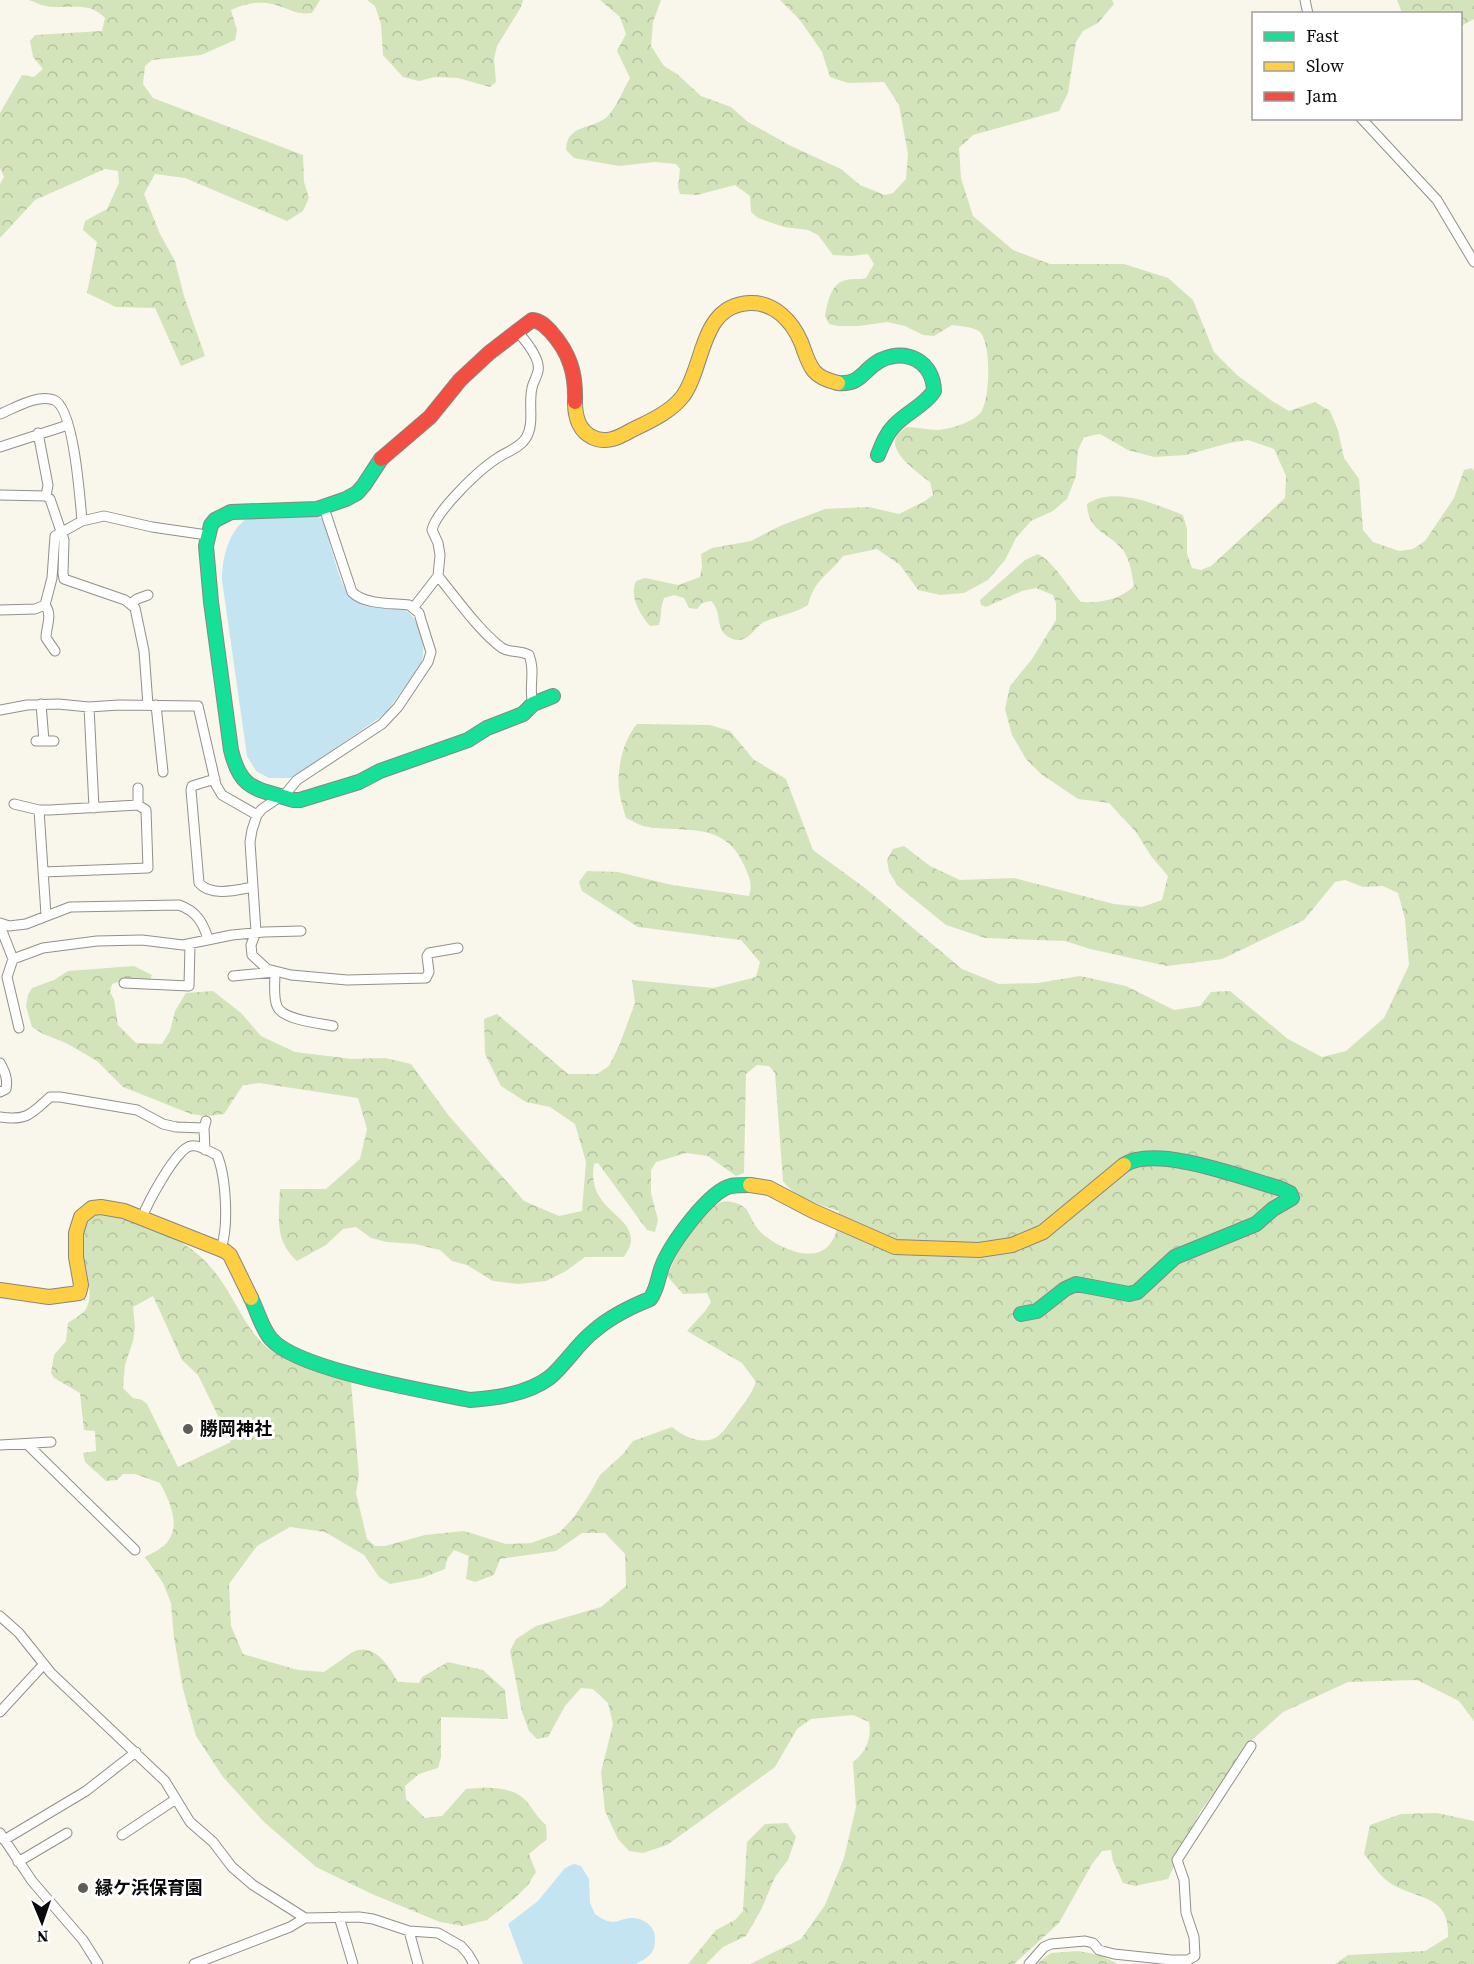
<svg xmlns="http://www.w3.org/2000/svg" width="1474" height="1964" viewBox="0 0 1474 1964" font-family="'Source Serif 4','Noto Sans JP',serif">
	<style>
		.forest { fill: url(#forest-crowns); fill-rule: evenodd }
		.water { fill: #c4e4f2 }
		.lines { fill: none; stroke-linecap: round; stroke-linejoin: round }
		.street-casing { stroke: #92908c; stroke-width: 11 }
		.fast-casing { stroke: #888782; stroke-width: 16 }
		.slow-casing { stroke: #888782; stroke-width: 16 }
		.jam-casing { stroke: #888782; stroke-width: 16 }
		.street { stroke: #fefefc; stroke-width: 9 }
		.fast { stroke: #16e098; stroke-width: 14 }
		.slow { stroke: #ffcf43; stroke-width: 14 }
		.jam { stroke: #f24e42; stroke-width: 14 }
		.poi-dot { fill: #5e5d59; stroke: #fff; stroke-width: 2 }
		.labels { text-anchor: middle; stroke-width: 6; stroke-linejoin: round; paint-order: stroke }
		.poi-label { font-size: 18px; font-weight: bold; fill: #0a0a0a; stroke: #fff; text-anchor: start }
	</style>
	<defs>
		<pattern id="forest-crowns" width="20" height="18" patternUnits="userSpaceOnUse" patternTransform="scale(1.5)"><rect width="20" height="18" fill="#d3e4bb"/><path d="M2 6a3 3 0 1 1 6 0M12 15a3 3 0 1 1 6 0" fill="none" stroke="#b4c29f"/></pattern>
	</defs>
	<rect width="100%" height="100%" fill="#f9f6ec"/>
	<path class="forest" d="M 29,0 L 320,0 L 312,13 C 298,15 291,10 279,6 C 263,0 245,3 231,10 L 237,30 L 235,40 L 201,55 L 152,60 L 145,66 L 143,84 L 153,98 L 303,155 L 304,182 L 309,198 L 303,211 L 287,221 L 185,178 L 155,174 L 144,194 L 160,234 L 175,261 L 184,296 L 205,356 L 181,366 L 155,308 L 116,307 L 87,293 L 97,242 L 83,230 L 85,221 L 107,209 L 119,183 L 118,171 L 105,169 L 35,200 L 0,238 L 0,184 L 4,177 L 0,168 L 0,113 L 22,75 L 34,77 L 43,69 L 33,57 L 30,41 L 35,35 L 102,31 L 105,18 C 90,2 74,8 53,7 C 45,7 37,3 29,0 Z
		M 367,0 L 523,0 L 521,7 L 497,46 L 494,59 L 496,82 L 490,87 L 458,78 L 435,77 L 419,81 L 403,77 L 383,55 L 381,24 L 375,6 Z
		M 600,0 L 661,0 L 653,22 L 651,46 L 664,66 L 677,74 L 701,96 L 731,107 L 748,122 L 789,145 L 841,169 L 860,185 L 885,195 L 893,193 L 906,179 L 908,154 L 899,105 L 884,82 L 848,83 L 830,77 L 822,52 L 800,20 L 780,0 L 1112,0 L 1114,4 L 1098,23 L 1083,31 L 1076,42 L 1068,93 L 1059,111 L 973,135 L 959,148 L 961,178 L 973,216 L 1013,250 L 1050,264 L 1124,264 L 1168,278 L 1193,300 L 1214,352 L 1237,375 L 1272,401 L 1289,411 L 1315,402 L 1330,411 L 1338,430 L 1344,458 L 1359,479 L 1363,530 L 1373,542 L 1399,551 L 1413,549 L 1425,541 L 1454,498 L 1464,470 L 1472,468 L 1474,471 L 1474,1721 L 1459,1701 L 1417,1680 L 1348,1682 L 1283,1712 L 1253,1739 L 1200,1812 L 1168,1879 L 1135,1886 L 1123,1883 L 1113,1861 L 1111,1850 L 1102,1851 L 1092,1864 L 1059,1923 L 1014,1964 L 750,1964 L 801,1939 L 825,1905 L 844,1858 L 856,1807 L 853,1762 C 866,1752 872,1738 869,1722 L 853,1715 L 811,1719 L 797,1729 L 775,1767 L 667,1845 L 643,1853 L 629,1851 L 618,1839 L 605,1811 L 601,1772 L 613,1724 L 608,1703 L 593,1689 L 581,1688 L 565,1706 L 548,1737 L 537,1739 L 529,1731 L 522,1712 L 510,1651 L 516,1639 L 536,1626 L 601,1607 L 626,1586 L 625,1554 L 605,1533 L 582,1533 L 556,1551 L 500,1559 L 494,1575 L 475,1582 L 466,1579 L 469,1556 L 454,1550 L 447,1559 L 445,1569 L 422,1578 L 390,1584 L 379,1577 L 364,1555 L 325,1532 L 290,1527 L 257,1546 L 229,1584 L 231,1626 L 243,1654 L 298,1670 L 324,1672 C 333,1666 342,1659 351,1653 C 373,1640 389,1666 398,1682 L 419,1683 L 422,1677 L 448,1662 L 483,1670 L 505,1690 L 508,1719 L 441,1717 L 441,1757 L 438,1768 L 419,1774 L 405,1786 L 406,1799 L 425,1818 L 442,1816 L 466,1789 C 487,1787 513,1785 528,1803 C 534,1811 538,1818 546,1825 L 547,1839 L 529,1854 L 536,1872 L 528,1885 L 515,1898 L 487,1920 L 463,1926 L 440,1922 L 372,1894 L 316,1867 L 264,1822 L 223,1777 L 196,1736 L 183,1689 L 174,1638 L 171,1603 L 163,1583 L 145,1557 C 152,1553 164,1548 168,1541 C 181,1524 169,1500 160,1483 L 135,1474 L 123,1474 L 117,1480 L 106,1481 L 85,1462 L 83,1453 L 96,1451 L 95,1431 L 84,1430 L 80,1393 L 54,1378 L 51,1373 L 54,1355 L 66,1341 L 68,1323 C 73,1319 82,1315 86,1309 C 101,1281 63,1245 92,1218 C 102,1208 124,1215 135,1220 C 172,1237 196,1245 220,1279 C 235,1300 245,1326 263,1344 C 276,1359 331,1375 351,1382 L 359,1476 L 356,1493 L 367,1539 L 375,1546 L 385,1546 L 425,1535 L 464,1531 L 506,1544 L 531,1543 L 559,1533 L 574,1517 L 590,1493 L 600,1475 L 623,1454 L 633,1441 L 672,1427 C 683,1436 700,1445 715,1438 C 723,1434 728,1424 734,1417 C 744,1403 749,1399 756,1382 L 742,1363 L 687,1331 L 706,1310 L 711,1302 L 707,1293 L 683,1294 L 667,1276 C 677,1255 695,1212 719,1203 C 727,1200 738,1202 745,1208 C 750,1213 752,1222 757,1228 C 770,1244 812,1266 829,1245 C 838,1235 838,1224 839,1211 C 819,1204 796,1199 783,1181 L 775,1073 L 769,1066 L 757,1065 L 746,1074 L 744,1173 L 736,1176 L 708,1156 L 686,1153 L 656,1162 L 651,1170 L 651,1193 L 658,1220 L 655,1232 L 647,1230 L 598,1163 L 594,1164 C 586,1209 631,1213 631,1240 C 631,1246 627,1252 624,1257 L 585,1257 L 566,1271 L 546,1281 L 518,1284 L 493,1281 L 467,1265 L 452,1261 L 440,1250 L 415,1244 L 387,1242 L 371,1238 L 356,1227 L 343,1229 L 326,1245 L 297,1261 C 274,1240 279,1217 280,1189 L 326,1189 L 360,1159 L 367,1129 L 358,1098 L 259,1083 L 243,1085 L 224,1114 L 206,1116 L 191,1114 L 123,1087 L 97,1061 L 66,1043 L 43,1034 L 32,1027 L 26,1006 L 28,995 L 32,988 L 54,980 L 68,971 L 134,966 L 152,975 L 150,980 L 121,981 L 112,984 L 110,992 L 114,999 L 118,1025 L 136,1043 L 162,1044 L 170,1031 L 175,1011 L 186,993 L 213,991 L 241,1013 L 261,1036 L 295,1052 L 352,1059 L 385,1058 L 411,1064 L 449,1116 L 524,1201 L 559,1216 L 582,1211 L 586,1162 L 575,1124 L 550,1107 L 526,1102 L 501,1086 L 485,1054 L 484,1019 L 497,1014 L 568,1074 L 597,1074 L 609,1066 L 619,1046 L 635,1003 L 632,980 L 713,988 L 756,977 L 760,962 L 741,940 L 638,927 L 582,891 L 579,882 L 587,871 L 618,872 L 672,885 L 749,896 C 753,883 749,877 744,865 C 724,819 682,834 643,826 C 637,824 631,820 626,818 C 623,808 620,798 619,789 C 617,768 623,740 637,724 L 710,725 L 730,731 L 753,759 L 786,779 L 813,850 L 865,888 L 962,969 L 999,984 L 1038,983 L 1080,976 L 1126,986 L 1174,1010 L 1200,1006 L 1211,992 L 1230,991 L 1288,1039 L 1322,1057 L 1346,1051 L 1384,1018 L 1409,965 L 1405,919 L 1398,893 L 1383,886 L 1363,887 L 1345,880 L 1335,882 L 1304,920 L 1222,959 L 1167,966 L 1090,949 L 1065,941 L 985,938 L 946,925 L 898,886 L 889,872 L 887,860 L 893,849 L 904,846 L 930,866 L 960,880 L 1014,878 L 1114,904 L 1142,907 L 1162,900 L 1168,876 L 1151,856 L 1136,832 L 1109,803 L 1078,799 L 1041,774 L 1026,759 L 1012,735 L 1005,709 L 1010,686 L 1032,659 L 1056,620 L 1056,603 L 1053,595 L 1036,588 L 1022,591 L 986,607 L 981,605 L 980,600 L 1025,560 L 1038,554 C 1054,562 1068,587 1081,602 C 1100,603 1120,600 1134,586 C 1132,574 1130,560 1123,550 C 1108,532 1088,532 1087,504 C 1114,486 1155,504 1183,515 L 1187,529 L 1187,554 L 1192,568 L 1201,570 L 1211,566 L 1285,498 L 1286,476 L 1274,449 L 1248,440 L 1229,443 L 1186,455 L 1154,457 L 1128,450 L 1100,434 L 1084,437 L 1078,450 L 1076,476 L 1067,499 L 1053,511 L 1031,521 L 1016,538 L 1005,560 L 988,580 L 964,593 L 940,595 L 918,590 L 900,565 L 877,549 L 843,556 C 828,576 815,578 808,605 C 794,614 779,615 764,622 C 755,627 750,640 738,640 C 732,640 726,636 722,631 C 717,621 720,609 711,601 L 702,603 L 697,609 L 689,608 L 684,598 L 674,595 L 664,598 C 660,607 662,615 659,625 L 650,626 C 640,614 629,597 636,581 L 645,578 L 678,585 L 700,577 L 702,567 L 701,554 L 712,548 L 751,541 L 780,526 L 825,509 L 869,507 L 899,514 L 925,501 L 933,495 L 930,482 C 920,474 889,453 896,438 C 897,434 903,430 906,427 C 916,427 928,430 938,430 C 950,429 974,422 981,412 C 990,399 992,342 979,331 C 973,327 959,326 952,325 L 934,336 L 923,335 L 905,326 L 887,322 L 859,326 L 838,326 L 829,324 L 825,316 C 828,302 830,284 846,280 C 853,278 860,280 866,278 L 874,264 L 868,254 L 851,256 L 833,255 L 818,235 L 808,230 L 784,227 L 758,218 L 751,212 L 750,196 L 735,185 L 697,195 L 680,194 L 678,187 L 680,169 L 676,164 L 655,162 L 619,166 L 574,158 L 566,150 C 567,123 593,130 608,116 C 617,106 623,90 630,78 L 617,51 L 626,34 L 620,17 ZM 153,1296 L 182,1360 L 198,1375 L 231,1442 L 178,1467 L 147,1404 L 142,1400 L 133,1398 L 123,1388 L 125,1365 L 133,1341 L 135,1327 L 133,1307 Z
		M 1397,0 L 1474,0 L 1474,19 L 1461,26 L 1460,14 L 1402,13 Z
		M 1437,1813 L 1474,1821 L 1474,1964 L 1335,1964 L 1348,1955 L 1425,1951 L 1448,1937 C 1450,1896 1421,1900 1393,1885 C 1382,1879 1372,1864 1364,1854 L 1370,1825 L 1401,1814 Z
		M 787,1823 L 796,1837 L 788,1860 L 775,1877 L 761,1910 L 746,1936 L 723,1947 L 706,1964 L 688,1964 L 716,1930 L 735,1920 L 743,1911 L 747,1842 L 765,1824 Z
		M 1078,1951 L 1100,1955 L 1118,1964 L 1036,1964 L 1051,1953 Z"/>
	<path class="water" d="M 251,516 L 316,516 L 321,518 C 326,526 328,536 330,545 C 347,601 344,605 405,610 C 421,619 427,648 421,664 L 388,710 L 379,718 L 292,778 L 269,778 L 256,771 L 247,756 L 222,580 C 222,557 229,528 251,516 Z
		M 574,1864 L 581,1866 L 589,1879 L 590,1903 L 595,1914 C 601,1918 605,1921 612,1922 C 619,1922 624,1918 630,1918 C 644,1917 656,1927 655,1940 C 655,1954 647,1958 636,1964 L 523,1964 L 508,1924 L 538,1901 L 565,1868 Z"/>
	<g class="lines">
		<defs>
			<path id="street" d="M 1305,0 L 1308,14
				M 1361,118 L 1437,200 L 1474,262
				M 517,331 C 525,340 541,359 538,371 C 537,377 533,382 532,388 C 528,405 535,423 526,438 C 519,449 505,452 496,459 C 479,470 436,511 432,530 L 438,543 L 440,555 L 438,576 C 456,598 480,632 502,648 C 510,653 520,650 529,655 C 536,672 528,687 533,704
				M 0,414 C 15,408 37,394 54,400 C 74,408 80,499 82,521
				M 38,433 L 48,485 L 46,496
				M 0,447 L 68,425
				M 0,495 L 46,496 L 50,499 L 64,540 L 63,573 L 64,579 L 125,600 L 135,608 L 144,651 L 148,705
				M 324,508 L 352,592 C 365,605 391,603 409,605 L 419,613 L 421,620 L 431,652 L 428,662 L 398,707 L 382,724 L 297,780 L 287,792 L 262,809 L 257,815 L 252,830 L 250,842 L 256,932 L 251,945 L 252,955 L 267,969 L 291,975 L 347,980 L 426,978 L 429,972 L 427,956 L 429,953 L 458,948
				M 131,604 L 137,599 L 148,595
				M 45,605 C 53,615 46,626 46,638 L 55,651
				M 414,607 L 438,576
				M 0,610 L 35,609 L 45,605 L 52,578 L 55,536 L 82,521 L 104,516 L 152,527 L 207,535
				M 41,704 L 44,741
				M 156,705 L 163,772
				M 89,707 L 94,808
				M 0,710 L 27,705 L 58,704 L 89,707 L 119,705 L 198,706 L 216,785 L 222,795 L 257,815
				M 36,741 L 54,741
				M 215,779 L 192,786 L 191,790 L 199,883 C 211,897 237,890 253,887
				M 138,788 L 138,805
				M 14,804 L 39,810 L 50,810 L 138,805 L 146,810 L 148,868 L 43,872
				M 39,810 L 46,915
				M 0,923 L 9,926 L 26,924 L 70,907 L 179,905 C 196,911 203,922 208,939
				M 0,926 L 13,959
				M 233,976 L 275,972 C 275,982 273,997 277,1006 C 282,1020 319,1023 333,1026
				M 124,983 L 189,986 L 190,944
				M 19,1028 L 7,977 L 13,959 L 43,948 L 97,941 L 142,940 L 183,945 L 232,935 L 264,932 L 301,931
				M 0,1063 C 5,1072 8,1079 6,1089 L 0,1092
				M 0,1117 C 27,1121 31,1114 50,1097 L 60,1097 L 137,1110 L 163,1124 L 176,1127 L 204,1128
				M 205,1150 L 204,1128 L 206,1121
				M 142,1218 C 147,1204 177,1147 191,1146 C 199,1144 210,1152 217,1155 C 226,1176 229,1227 221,1248
				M 27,1444 L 135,1550
				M 0,1445 L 51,1442
				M 0,1616 L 19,1633 L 51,1673 L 165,1781 L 190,1822 L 213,1842 L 232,1867 L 253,1885 L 305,1918 L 359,1917 L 373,1919 L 409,1931 L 438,1933 L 461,1946 L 468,1954 L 474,1964
				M 0,1712 L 44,1664
				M 0,1833 L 32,1881 L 83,1940 L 98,1964
				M 122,1835 L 176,1799
				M 4,1840 L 86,1791 L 136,1752
				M 18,1862 L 67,1833
				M 339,1917 L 353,1964
				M 409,1931 L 418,1964
				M 194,1964 L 290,1927 L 305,1918
				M 1029,1964 L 1044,1947 L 1051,1944 L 1085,1941 L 1093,1943 L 1099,1950 L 1114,1954 L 1171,1960 L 1188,1960 L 1195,1956 L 1194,1937 L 1186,1913 L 1184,1880 L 1177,1860 L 1251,1746"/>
			<path id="fast" d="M 838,383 C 862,385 863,369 881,360 C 908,348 933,362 934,391 C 924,406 907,412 894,426 C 886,434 882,445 878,455
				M 381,459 L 364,485 L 357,493 L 346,499 L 317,509 L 231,512 L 215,520 L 211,525 L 206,546 L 211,602 L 231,750 C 241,792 257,788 293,800 L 300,800 L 359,782 L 380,771 L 468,740 L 487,728 L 523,714 L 533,704 L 553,696
				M 251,1298 C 257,1310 262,1329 271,1339 C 298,1370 427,1391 470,1400 C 496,1398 527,1394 549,1378 C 566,1364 577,1344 594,1331 C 610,1317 630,1307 650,1299 C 658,1289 658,1275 663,1264 C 672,1243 709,1191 731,1186 C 737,1185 744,1185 750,1185
				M 1021,1314 L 1037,1311 L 1065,1289 L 1076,1284 L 1129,1294 L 1137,1292 L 1175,1257 L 1256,1224 L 1273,1209 L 1292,1198 L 1290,1193 L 1279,1188 C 1243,1178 1156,1144 1124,1165"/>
			<path id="slow" d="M 575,402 C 575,416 578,430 592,437 C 605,444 618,438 630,431 C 648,422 670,413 683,396 C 705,365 700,305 750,303 C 774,302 792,321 801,342 C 805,352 807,362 814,371 C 820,378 829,381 838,383
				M 750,1185 L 769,1188 L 813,1211 L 895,1247 L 979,1250 L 1012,1245 L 1043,1232 L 1124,1165
				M 0,1290 L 49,1297 L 79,1293 L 81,1285 L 76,1257 L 76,1233 L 81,1217 L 92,1208 L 101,1207 L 124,1211 L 225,1251 L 230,1255 L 251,1298"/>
			<path id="jam" d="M 381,459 L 430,417 L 460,380 L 489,353 L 532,320 C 541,321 545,326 551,332 C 570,353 576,374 575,402"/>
		</defs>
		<use href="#street" class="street-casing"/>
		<use href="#fast" class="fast-casing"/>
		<use href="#slow" class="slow-casing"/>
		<use href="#jam" class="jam-casing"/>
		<use href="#street" class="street"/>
		<use href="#fast" class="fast"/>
		<use href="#slow" class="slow"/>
		<use href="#jam" class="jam"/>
	</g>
	<g class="poi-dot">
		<circle cx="188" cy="1429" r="6"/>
		<circle cx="83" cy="1888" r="6"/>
	</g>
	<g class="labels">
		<g class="poi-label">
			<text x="200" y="1435">勝岡神社</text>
			<text x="95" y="1894">縁ケ浜保育園</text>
		</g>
	</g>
	<rect x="1252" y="12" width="210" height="108" fill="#ffffff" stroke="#9d9d9d" stroke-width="1.5"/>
	<rect x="1264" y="32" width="30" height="9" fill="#16e098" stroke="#9d9d9d" stroke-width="1.5"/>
	<text x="1306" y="42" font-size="18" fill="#0a0a0a">Fast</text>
	<rect x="1264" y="62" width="30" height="9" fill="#ffcf43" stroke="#9d9d9d" stroke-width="1.5"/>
	<text x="1306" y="72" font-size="18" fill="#0a0a0a">Slow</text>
	<rect x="1264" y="92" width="30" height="9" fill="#f24e42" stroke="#9d9d9d" stroke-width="1.5"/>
	<text x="1306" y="102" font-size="18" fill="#0a0a0a">Jam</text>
	<g transform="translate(42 1922) rotate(178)" stroke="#ffffff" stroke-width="4.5" paint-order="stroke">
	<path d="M0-4.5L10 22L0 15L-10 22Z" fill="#0a0a0a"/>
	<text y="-9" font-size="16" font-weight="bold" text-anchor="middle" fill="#0a0a0a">N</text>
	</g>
</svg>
